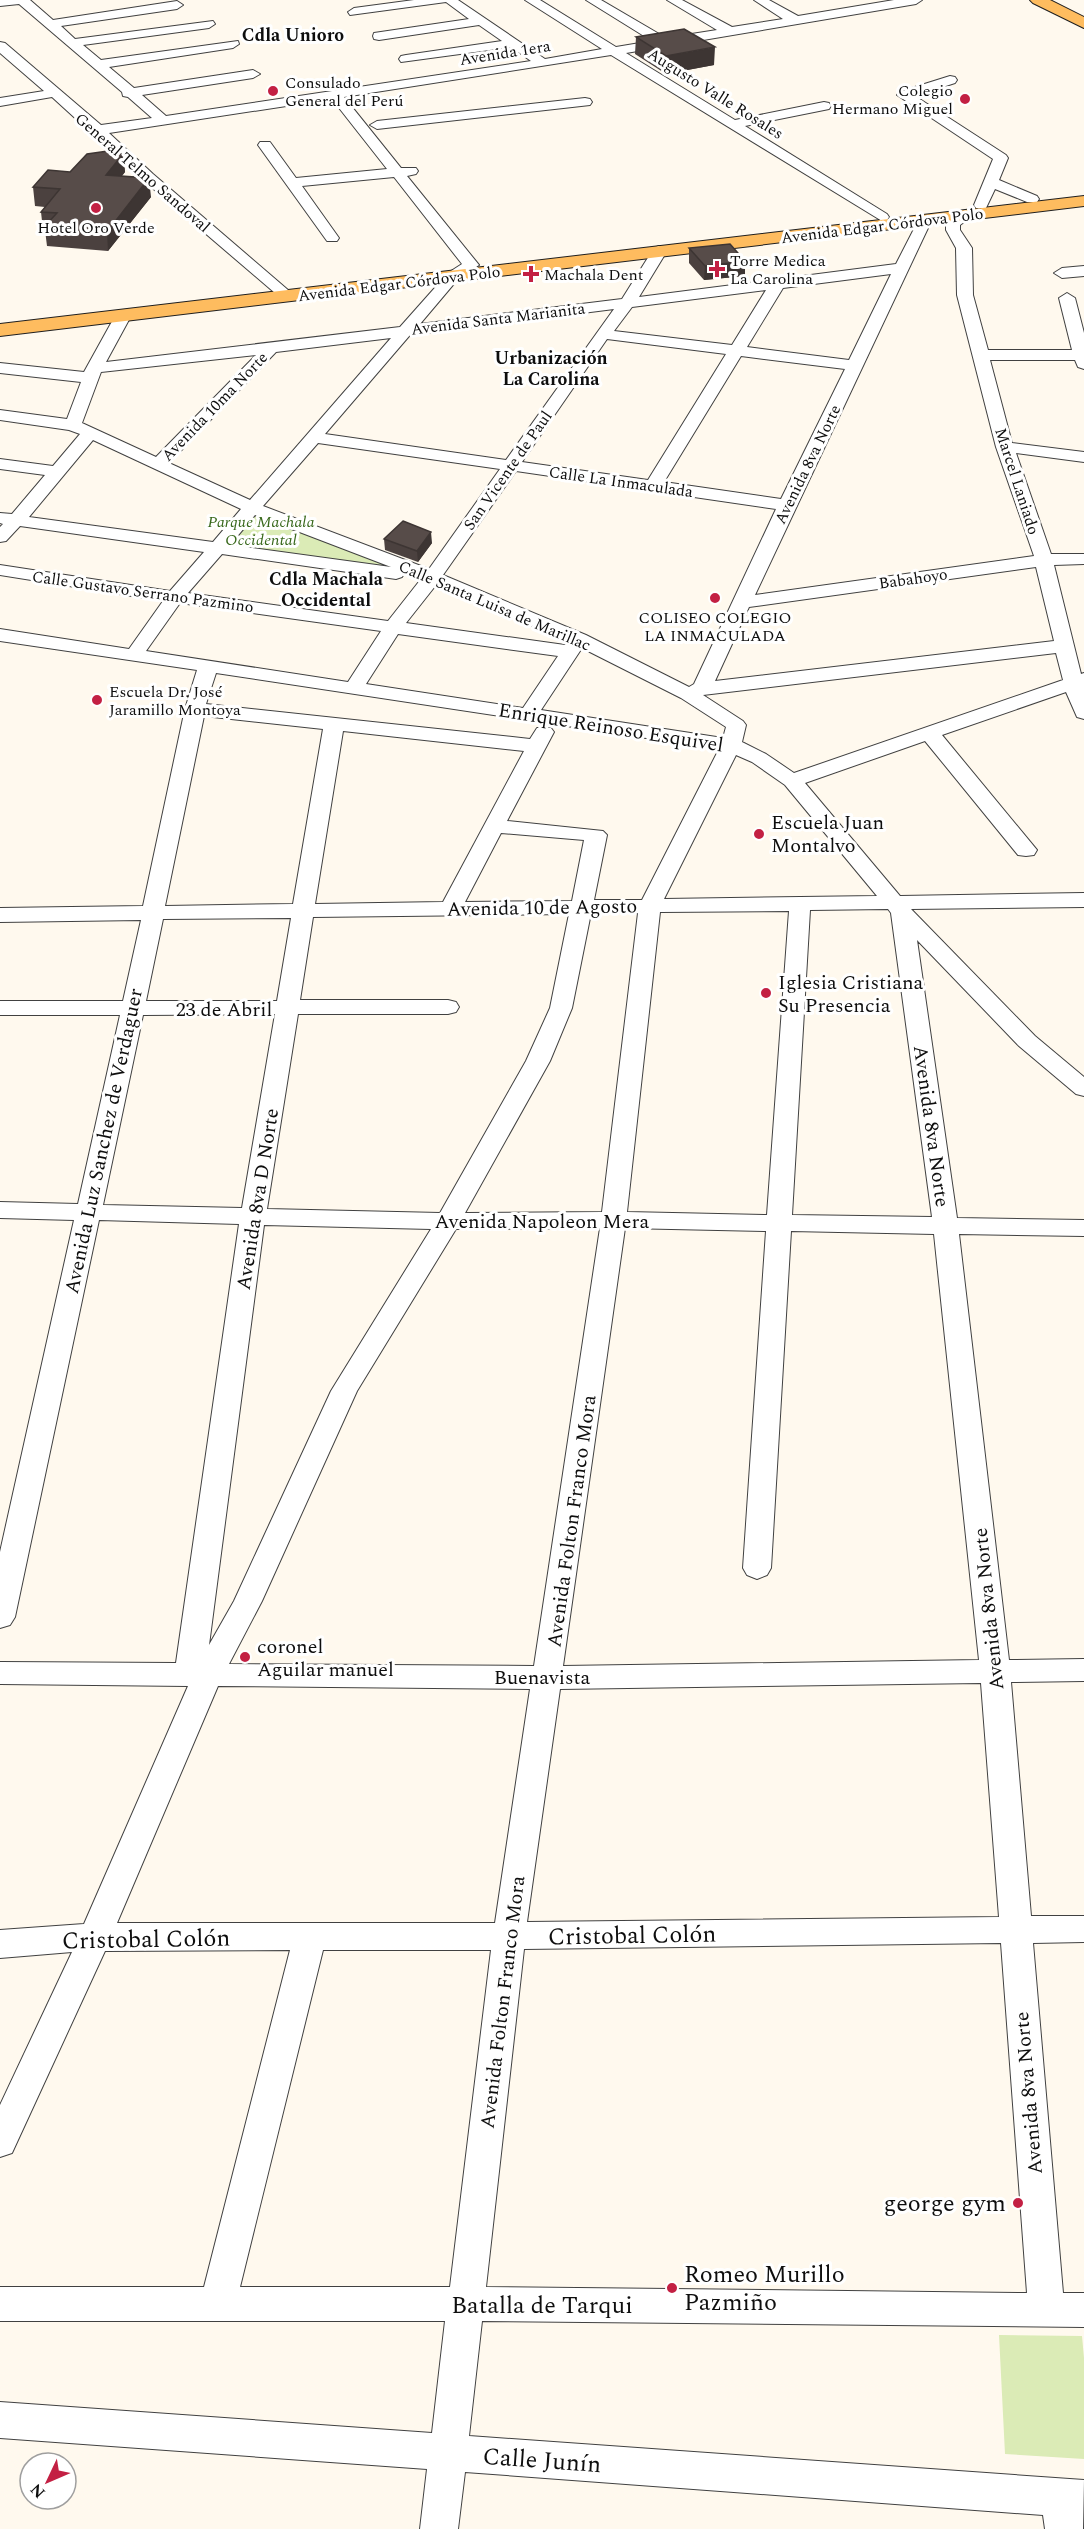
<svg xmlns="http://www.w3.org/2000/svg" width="1084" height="2529" viewBox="0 0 1084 2529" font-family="Spectral,serif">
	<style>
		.green { fill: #dbebb6 }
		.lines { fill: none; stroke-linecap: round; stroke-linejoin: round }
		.minor-casing { stroke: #414141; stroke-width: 2 }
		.major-casing { stroke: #1f1f1f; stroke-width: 2 }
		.minor { fill: #fff; fill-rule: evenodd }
		.major { fill: #febc5f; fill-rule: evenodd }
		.wall { fill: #4b413f }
		.shaded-wall { fill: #3d3533 }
		.building { fill: #574c49; stroke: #3d3533; stroke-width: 1.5 }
		.poi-dot { fill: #c32043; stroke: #fff; stroke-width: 2 }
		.labels { text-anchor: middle; stroke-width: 6; stroke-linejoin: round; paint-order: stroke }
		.far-street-label { font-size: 16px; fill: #0e0e0e; stroke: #fff }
		.far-poi-label { font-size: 16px; fill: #0e0e0e; stroke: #fff; text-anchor: start }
		.far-park-label { font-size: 16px; font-style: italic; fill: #38681b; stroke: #fff }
		.far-neighbourhood-label { font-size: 18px; font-weight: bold; fill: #0e0e0e; stroke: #fff }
		.street-label { font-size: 20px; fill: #0e0e0e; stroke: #fff }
		.poi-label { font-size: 20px; fill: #0e0e0e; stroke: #fff; text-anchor: start }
		.near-street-label { font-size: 24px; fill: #0e0e0e; stroke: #fff }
		.near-poi-label { font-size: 24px; fill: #0e0e0e; stroke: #fff; text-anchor: end }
	</style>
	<rect width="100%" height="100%" fill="#fff9ee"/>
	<path class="green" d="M 253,503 L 429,575 L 217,546 Z
		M 999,2335 L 1082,2336 L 1084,2358 L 1084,2459 L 1005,2454 Z"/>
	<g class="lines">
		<defs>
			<path id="minor" d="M 0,0 L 30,0 L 53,20 L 177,1 L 183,5 L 177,9 L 61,26 L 75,39 L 213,21 L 215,24 L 209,28 L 83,45 L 101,60 L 238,41 L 239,44 L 233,48 L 109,67 L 134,88 L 253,70 L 260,74 L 253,78 L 142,95 L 166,116 L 531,61 L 511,47 L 401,62 L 399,59 L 401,56 L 406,55 L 502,41 L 479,25 L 379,40 L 374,39 L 373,36 L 374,33 L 469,19 L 446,2 L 350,15 L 348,12 L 354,8 L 414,0 L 458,0 L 545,59 L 602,49 L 525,0 L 540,0 L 616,47 L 652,41 L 586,0 L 601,0 L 666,38 L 717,30 L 667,0 L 682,0 L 732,27 L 783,19 L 754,0 L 769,0 L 798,16 L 894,0 L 922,0 L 916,4 L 626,53 L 735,120 L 824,102 L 829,103 L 831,106 L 829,109 L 745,126 L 887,214 L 889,217 L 887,220 L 882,221 L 611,55 L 344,97 L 401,168 L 416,168 L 418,171 L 416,174 L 407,176 L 479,265 L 458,279 L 420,324 L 622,299 L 654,248 L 659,246 L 667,251 L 639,297 L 896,264 L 916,225 L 926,225 L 928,228 L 755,595 L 1034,556 L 996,447 L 957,295 L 956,248 L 946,230 L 946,223 L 968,210 L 975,214 L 960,225 L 960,230 L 972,248 L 973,295 L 988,350 L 1072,350 L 1059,298 L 1067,293 L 1075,298 L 1084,333 L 1084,369 L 1078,367 L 1075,360 L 990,360 L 1012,443 L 1084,452 L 1084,462 L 1016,453 L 1051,554 L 1084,554 L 1084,564 L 1054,565 L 1081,674 L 1084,673 L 1084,719 L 1077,717 L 1066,692 L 942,735 L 1037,850 L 1034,855 L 1026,856 L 1018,855 L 925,741 L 805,783 L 900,896 L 1084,893 L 1084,907 L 911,909 L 1035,1036 L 1084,1077 L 1084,1096 L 1076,1094 L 1019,1046 L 917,940 L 957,1218 L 1084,1220 L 1084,1236 L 959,1234 L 1009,1660 L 1084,1659 L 1084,1681 L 1011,1682 L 1031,1916 L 1084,1916 L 1084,1942 L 1033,1943 L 1063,2293 L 1084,2293 L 1084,2327 L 482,2321 L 469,2436 L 1084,2480 L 1083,2529 L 1045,2529 L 1043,2515 L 465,2472 L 458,2529 L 420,2529 L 427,2469 L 0,2438 L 0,2402 L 432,2433 L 445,2321 L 0,2321 L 0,2287 L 204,2287 L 290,1950 L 105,1951 L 12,2153 L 0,2157 L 0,2105 L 72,1952 L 0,1958 L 0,1930 L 84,1924 L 188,1686 L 0,1684 L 0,1662 L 176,1663 L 239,1224 L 99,1220 L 15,1617 L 10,1625 L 0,1628 L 0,1552 L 74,1220 L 0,1218 L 0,1202 L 78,1204 L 120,1015 L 0,1015 L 0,1001 L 123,1001 L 141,920 L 0,922 L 0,908 L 143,906 L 185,709 L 197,670 L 0,641 L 0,629 L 129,649 L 163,601 L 0,575 L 0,565 L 170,591 L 204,552 L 20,526 L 6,541 L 0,542 L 0,527 L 3,524 L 0,523 L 0,513 L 12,514 L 45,475 L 0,469 L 0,459 L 53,466 L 80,434 L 69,430 L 0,420 L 0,410 L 67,419 L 81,382 L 0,373 L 0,363 L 84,372 L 115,316 L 123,311 L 131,316 L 106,362 L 400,327 L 448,273 L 462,264 L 394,177 L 302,186 L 339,238 L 337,241 L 327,241 L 258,145 L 260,142 L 270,142 L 296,178 L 387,169 L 332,99 L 109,133 L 153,174 L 295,296 L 287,301 L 282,299 L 143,180 L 52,97 L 0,106 L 0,98 L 44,91 L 0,53 L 0,42 L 5,43 L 101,125 L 152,118 L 128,97 L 123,96 L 122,92 L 19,4 L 0,6 ZM 891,274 L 849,360 L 747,347 L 783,288 ZM 766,290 L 732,345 L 614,331 L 632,307 ZM 614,309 L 506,460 L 325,434 L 410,335 ZM 391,338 L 250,500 L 169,463 L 276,352 ZM 607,339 L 726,354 L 648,480 L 522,462 ZM 256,355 L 156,457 L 82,423 L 101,372 ZM 741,356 L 845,369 L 781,499 L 664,482 ZM 93,440 L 241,509 L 213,542 L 29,517 ZM 318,443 L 500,469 L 429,569 L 263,506 ZM 516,471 L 776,509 L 694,684 L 689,687 L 586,635 L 443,575 ZM 255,515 L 391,567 L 230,545 ZM 222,554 L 396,579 L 402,577 L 405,572 L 421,579 L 388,621 L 188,593 ZM 1036,567 L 1054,641 L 715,681 L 749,607 ZM 436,585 L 568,641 L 565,645 L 406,623 ZM 180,603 L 381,631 L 348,682 L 146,651 ZM 398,634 L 558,656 L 523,708 L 366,684 ZM 582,648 L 681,698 L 726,727 L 723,738 L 541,710 ZM 1056,653 L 1063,680 L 794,773 L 766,754 L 742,742 L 746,725 L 743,721 L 703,695 ZM 216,673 L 719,749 L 642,900 L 594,900 L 607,835 L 603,831 L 507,821 L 554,732 L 551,728 L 537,728 L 530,739 L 206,704 ZM 204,716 L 323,729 L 293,904 L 165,906 ZM 343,731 L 524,751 L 443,902 L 315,904 ZM 736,755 L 752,762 L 785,785 L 877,896 L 664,899 ZM 501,833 L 584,840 L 572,901 L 465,902 ZM 888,909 L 891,913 L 932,1217 L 792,1215 L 810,910 ZM 789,911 L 767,1215 L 627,1212 L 660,912 ZM 591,913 L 638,913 L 602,1212 L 465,1213 L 550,1061 L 572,1008 ZM 569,914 L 550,1008 L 526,1061 L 440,1213 L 267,1209 L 298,1014 L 448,1014 L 456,1012 L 459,1007 L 456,1002 L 448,1000 L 300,1000 L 313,917 ZM 291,918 L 277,1001 L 146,1001 L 163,919 ZM 275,1014 L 242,1208 L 103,1205 L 143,1015 ZM 264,1225 L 431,1229 L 331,1391 L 234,1601 L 209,1645 ZM 600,1228 L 534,1666 L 229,1664 L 262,1601 L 357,1391 L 456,1229 ZM 625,1228 L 766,1231 L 743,1568 L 747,1575 L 757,1579 L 767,1575 L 771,1568 L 791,1231 L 934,1234 L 979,1660 L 563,1666 ZM 981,1683 L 999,1917 L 527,1922 L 560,1689 ZM 218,1686 L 530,1689 L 495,1923 L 117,1923 ZM 1001,1943 L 1027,2293 L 486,2287 L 524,1949 ZM 323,1950 L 491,1950 L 450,2287 L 240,2287 Z
				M 950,76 L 955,77 L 957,80 L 955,83 L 915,96 L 1006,155 L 1008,158 L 999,180 L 1037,196 L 1039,199 L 1037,202 L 1027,202 L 995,189 L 986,208 L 976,208 L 974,205 L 993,159 L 897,95 L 899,92 Z
				M 585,98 L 590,99 L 592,102 L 590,105 L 377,129 L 370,125 L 377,121 Z
				M 1084,266 L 1084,276 L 1062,278 L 1054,273 L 1062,268 Z"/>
			<path id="major" d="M 1030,0 L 1050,0 L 1084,17 L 1084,28 L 1033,3 Z
				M 1084,196 L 1084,206 L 0,336 L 0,324 Z"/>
		</defs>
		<use href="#minor" class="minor-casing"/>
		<use href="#major" class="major-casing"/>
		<use href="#minor" class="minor"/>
		<use href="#major" class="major"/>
	</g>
	<path class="wall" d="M 636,37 L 714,65 L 666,74 L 635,54 Z
		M 123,154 L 125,172 L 122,176 L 151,197 L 108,251 L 47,246 L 45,230 L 43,230 L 41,212 L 45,207 L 35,206 L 33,187 L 70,172 Z
		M 689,248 L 745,261 L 745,276 L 704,280 L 689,263 Z
		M 384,539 L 432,543 L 418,562 L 385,550 Z"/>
	<path class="shaded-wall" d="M 715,47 L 714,65 L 666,74 L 666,56 Z
		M 123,154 L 125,172 L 107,193 L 106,175 Z
		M 149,178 L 151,197 L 108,251 L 107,232 Z
		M 745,261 L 745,276 L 704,280 L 705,266 Z
		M 431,532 L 432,543 L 418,562 L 417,551 Z"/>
	<path class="building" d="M 684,29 L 715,47 L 666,56 L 636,37 Z
		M 108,151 L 123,154 L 106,175 L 149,178 L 107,232 L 44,227 L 57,213 L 41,212 L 60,189 L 33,187 L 48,170 L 70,172 L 87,154 Z
		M 730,244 L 745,261 L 705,266 L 689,248 Z
		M 403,521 L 431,532 L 417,551 L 384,539 Z"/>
	<g class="poi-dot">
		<circle cx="273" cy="91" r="6"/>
		<circle cx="965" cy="99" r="6"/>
		<circle cx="96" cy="208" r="6"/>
		<path d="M714 260h6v6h6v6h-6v6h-6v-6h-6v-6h6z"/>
		<path d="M528 265h6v6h6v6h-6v6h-6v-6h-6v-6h6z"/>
		<circle cx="715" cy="598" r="6"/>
		<circle cx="97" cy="700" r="6"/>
		<circle cx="759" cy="834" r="6"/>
		<circle cx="766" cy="993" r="6"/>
		<circle cx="245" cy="1657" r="6"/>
		<circle cx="1018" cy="2203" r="6"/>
		<circle cx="672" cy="2288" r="6"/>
	</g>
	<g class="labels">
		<g class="far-street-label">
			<text transform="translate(505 52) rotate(-9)" y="6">Avenida 1era</text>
			<text transform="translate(716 93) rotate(32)" y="6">Augusto Valle Rosales</text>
			<text transform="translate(143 172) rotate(41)" y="6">General Telmo Sandoval</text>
			<text transform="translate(882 225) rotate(-7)" y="6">Avenida Edgar Córdova Polo</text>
			<text transform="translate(399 283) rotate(-7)" y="6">Avenida Edgar Córdova Polo</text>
			<text transform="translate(498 318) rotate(-7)" y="6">Avenida Santa Marianita</text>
			<text transform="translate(214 406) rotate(-46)" y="6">Avenida 10ma Norte</text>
			<text transform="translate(807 464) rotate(-64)" y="6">Avenida 8va Norte</text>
			<text transform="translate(507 470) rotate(-55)" y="6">San Vicente de Paul</text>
			<text transform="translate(621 481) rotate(8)" y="6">Calle La Inmaculada</text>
			<text transform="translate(1018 481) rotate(72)" y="6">Marcel Laniado</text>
			<text transform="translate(913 578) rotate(-8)" y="6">Babahoyo</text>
			<text transform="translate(143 591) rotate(8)" y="6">Calle Gustavo Serrano Pazmino</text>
			<text transform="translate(495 605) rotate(23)" y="6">Calle Santa Luisa de Marillac</text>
		</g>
		<g class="far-poi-label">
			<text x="285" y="88">Consulado<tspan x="285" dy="18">General del Perú</tspan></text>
			<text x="953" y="96" text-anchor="end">Colegio<tspan x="953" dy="18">Hermano Miguel</tspan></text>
			<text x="96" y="233" text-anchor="middle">Hotel Oro Verde</text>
			<text x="730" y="266">Torre Medica<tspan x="730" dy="18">La Carolina</tspan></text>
			<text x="544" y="280">Machala Dent</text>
			<text x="715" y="623" text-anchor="middle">COLISEO COLEGIO<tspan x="715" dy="18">LA INMACULADA</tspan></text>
			<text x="109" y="697">Escuela Dr. José<tspan x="109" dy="18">Jaramillo Montoya</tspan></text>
		</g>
		<g class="far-park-label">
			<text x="261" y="527">Parque Machala<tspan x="261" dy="18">Occidental</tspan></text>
		</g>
		<g class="far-neighbourhood-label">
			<text x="293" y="41">Cdla Unioro</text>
			<text x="551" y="364">Urbanización<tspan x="551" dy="21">La Carolina</tspan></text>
			<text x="326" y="585">Cdla Machala<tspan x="326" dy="21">Occidental</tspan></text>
		</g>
		<g class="street-label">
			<text transform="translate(611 727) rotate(9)" y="7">Enrique Reinoso Esquivel</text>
			<text transform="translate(542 907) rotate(-1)" y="7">Avenida 10 de Agosto</text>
			<text x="224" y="1016">23 de Abril</text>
			<text transform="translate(932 1126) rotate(82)" y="7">Avenida 8va Norte</text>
			<text transform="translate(103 1141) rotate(-78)" y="7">Avenida Luz Sanchez de Verdaguer</text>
			<text transform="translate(257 1199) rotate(-81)" y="7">Avenida 8va D Norte</text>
			<text x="542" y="1228">Avenida Napoleon Mera</text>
			<text transform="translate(571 1521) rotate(-82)" y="7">Avenida Folton Franco Mora</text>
			<text transform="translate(988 1609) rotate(-96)" y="7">Avenida 8va Norte</text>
			<text x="542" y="1684">Buenavista</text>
			<text transform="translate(502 2002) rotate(-83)" y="7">Avenida Folton Franco Mora</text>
			<text transform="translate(1028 2093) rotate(-95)" y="7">Avenida 8va Norte</text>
		</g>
		<g class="poi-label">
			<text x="771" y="829">Escuela Juan<tspan x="771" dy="23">Montalvo</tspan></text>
			<text x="778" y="989">Iglesia Cristiana<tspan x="778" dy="23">Su Presencia</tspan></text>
			<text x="257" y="1653">coronel<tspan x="257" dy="23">Aguilar manuel</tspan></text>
		</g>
		<g class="near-street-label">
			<text transform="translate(632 1935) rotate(-1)" y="8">Cristobal Colón</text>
			<text transform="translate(146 1939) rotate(-1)" y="8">Cristobal Colón</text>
			<text x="542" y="2313">Batalla de Tarqui</text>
			<text transform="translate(542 2460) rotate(4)" y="8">Calle Junín</text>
		</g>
		<g class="near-poi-label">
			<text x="1006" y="2211">george gym</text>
			<text x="684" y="2282" text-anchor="start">Romeo Murillo<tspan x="684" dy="28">Pazmiño</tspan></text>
		</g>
	</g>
	<g transform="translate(48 2481) rotate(226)"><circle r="28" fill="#ffffff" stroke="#9f9f9f" stroke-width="1.5"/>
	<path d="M0-4.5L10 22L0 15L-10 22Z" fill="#c32043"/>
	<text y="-9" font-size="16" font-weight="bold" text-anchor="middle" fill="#0e0e0e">N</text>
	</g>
</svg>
